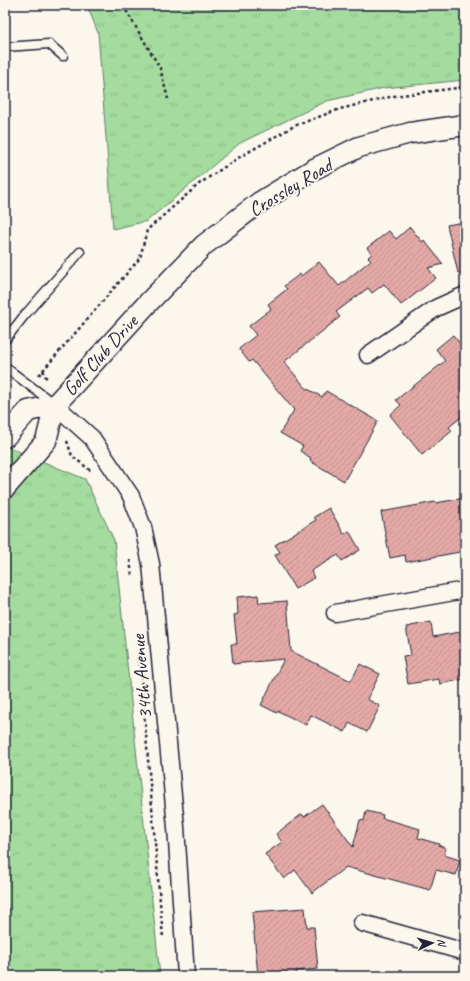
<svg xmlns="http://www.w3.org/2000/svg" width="470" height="981" viewBox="0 0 470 981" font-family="Caveat,sans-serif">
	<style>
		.grass { fill: url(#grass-tufts); stroke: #637e6c }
		.building { fill: url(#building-hatch); stroke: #22223b }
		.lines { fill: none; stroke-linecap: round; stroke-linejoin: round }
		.service-casing { stroke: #22223b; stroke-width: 11 }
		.minor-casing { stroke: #22223b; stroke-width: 19 }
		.tertiary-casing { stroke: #22223b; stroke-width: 23 }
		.path { stroke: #22223b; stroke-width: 2.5; stroke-dasharray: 3 3; stroke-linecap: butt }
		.service { stroke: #fbf7ec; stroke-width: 8 }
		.minor { stroke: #fbf7ec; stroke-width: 16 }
		.tertiary { stroke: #fbf7ec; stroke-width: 20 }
		.labels { text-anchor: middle; stroke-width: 4; stroke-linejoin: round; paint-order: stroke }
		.street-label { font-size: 20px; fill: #22223b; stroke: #fbf7ec }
	</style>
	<defs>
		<pattern id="grass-tufts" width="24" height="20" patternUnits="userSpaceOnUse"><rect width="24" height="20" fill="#a4db9e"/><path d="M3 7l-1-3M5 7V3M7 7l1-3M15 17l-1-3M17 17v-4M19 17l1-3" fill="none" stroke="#8dbc89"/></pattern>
		<pattern id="building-hatch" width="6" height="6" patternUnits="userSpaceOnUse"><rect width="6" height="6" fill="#e4a9a6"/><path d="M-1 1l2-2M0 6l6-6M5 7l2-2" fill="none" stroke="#c39190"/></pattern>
	</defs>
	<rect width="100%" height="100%" fill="#fbf7ec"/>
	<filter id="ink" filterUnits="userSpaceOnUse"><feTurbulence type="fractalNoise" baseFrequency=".025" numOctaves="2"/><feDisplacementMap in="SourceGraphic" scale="8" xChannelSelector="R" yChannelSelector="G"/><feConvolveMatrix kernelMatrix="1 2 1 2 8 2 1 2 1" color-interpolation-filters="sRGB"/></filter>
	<g filter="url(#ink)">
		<path class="grass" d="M 87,5 L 465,5 L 465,80 L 384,88 L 327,101 L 240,143 L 147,221 L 113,229 L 98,33 Z
			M 5,446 L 85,479 L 114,540 L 160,976 L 5,976 Z"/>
		<path class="building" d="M 465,222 L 465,273 L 458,273 L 447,225 Z
			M 410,227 L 422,242 L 424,240 L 443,264 L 428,268 L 436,278 L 401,305 L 384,284 L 372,293 L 368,288 L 336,312 L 340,317 L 284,362 L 306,388 L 322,397 L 326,391 L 378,421 L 344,481 L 310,461 L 311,458 L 300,451 L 303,446 L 280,433 L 294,410 L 252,360 L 249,362 L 239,349 L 256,335 L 249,326 L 271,309 L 268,304 L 287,289 L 284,286 L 300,274 L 301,276 L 319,262 L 339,286 L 371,260 L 368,257 L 372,254 L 367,248 L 389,231 L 396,239 Z
			M 453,335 L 465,350 L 465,414 L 449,427 L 452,431 L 422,455 L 390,415 L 401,405 L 396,400 L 445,361 L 436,349 Z
			M 465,498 L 465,551 L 406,562 L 405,555 L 390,558 L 381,512 L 435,502 L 435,503 Z
			M 329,508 L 344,534 L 349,531 L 360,550 L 342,561 L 338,555 L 311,571 L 314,578 L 295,589 L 275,555 L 280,552 L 275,545 L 316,520 L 314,517 Z
			M 258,595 L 259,603 L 287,601 L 291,651 L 351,681 L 360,664 L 380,674 L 367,699 L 380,706 L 367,732 L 349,723 L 345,732 L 311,715 L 306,725 L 278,711 L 277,713 L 261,705 L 284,659 L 233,664 L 231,644 L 237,644 L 234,615 L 238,614 L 237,597 Z
			M 431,622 L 433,637 L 465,631 L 465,679 L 440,684 L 439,679 L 408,684 L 403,656 L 411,655 L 406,627 Z
			M 322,804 L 353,847 L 360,820 L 364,821 L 366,811 L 383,815 L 382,818 L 420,829 L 418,838 L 439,844 L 438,845 L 446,848 L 444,855 L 460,860 L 456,875 L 436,870 L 430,890 L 346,867 L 312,893 L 295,870 L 284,879 L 265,854 L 282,842 L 276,834 L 302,814 L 304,817 Z
			M 305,908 L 307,927 L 314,927 L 318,969 L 296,971 L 297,976 L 258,976 L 252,912 Z"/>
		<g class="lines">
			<defs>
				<path id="service" d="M 5,47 L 49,44 L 63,56
					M 5,340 L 24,316 L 80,252
					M 5,367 L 53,403"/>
				<path id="minor" d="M 368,355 L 436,308 L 465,295
					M 55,405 L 92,438 L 131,496 L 143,527 L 151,564 L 176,827 L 186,976
					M 335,613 L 465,590
					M 362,923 L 465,952"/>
				<path id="tertiary" d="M 5,437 L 28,411 L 55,405
					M 5,488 L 46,441 L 55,405 L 146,305 L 204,245 L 260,202 L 314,169 L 359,147 L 410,133 L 465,125"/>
			</defs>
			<use href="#service" class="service-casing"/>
			<use href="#minor" class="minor-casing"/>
			<use href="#tertiary" class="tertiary-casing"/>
			<path class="path" d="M 124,5 L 127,12 L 160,68 L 168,99
				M 43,370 L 47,380
				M 39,375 L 140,258 L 147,230 L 199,184 L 238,158 L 294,126 L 340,109 L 394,96 L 465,87
				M 67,441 L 72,456 L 91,471
				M 130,560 L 132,575
				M 139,652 L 163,938"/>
			<use href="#service" class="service"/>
			<use href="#minor" class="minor"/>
			<use href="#tertiary" class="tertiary"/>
		</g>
	</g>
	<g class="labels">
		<g class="street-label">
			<text transform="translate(290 187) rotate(-31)" y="7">Crossley Road</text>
			<text transform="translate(100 355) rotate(-48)" y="7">Golf Club Drive</text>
			<text transform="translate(141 677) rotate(-95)" y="7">34th Avenue</text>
		</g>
	</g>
	<rect width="470" height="981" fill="none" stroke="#fbf7ec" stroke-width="20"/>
	<rect x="10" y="10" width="450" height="961" fill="none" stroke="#22223b" stroke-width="1.5" filter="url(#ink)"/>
	<g transform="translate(432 943) rotate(85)" stroke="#fbf7ec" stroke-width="3" paint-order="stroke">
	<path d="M0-3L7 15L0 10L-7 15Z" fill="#22223b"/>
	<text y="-6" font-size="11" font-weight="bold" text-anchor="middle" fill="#22223b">N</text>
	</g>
</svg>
